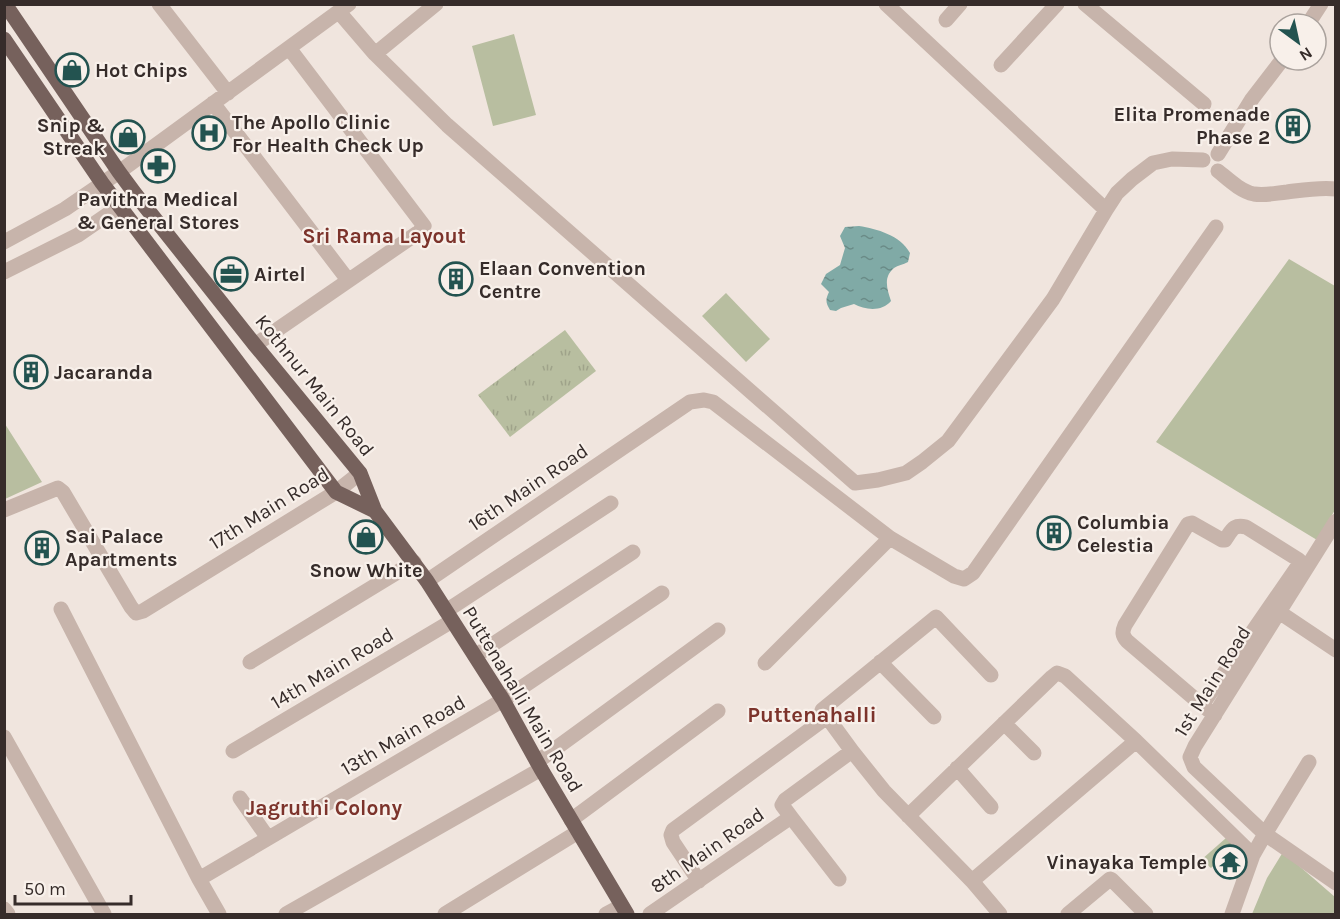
<svg xmlns="http://www.w3.org/2000/svg" width="1340" height="919" viewBox="0 0 1340 919" font-family="Karla,sans-serif">
	<style>
		.grass { fill: url(#grass-tufts) }
		.cemetery { fill: url(#cemetery-stones) }
		.park { fill: #b8bea0 }
		.water { fill: url(#water-ripples) }
		.lines { fill: none; stroke-linecap: round; stroke-linejoin: round }
		.minor { stroke: #c7b4ab; stroke-width: 15 }
		.major { stroke: #76615c; stroke-width: 15 }
		.labels { text-anchor: middle; stroke-width: 4.5; stroke-linejoin: round; paint-order: stroke }
		.poi-label { font-size: 20px; font-weight: bold; fill: #362c2a; stroke: #f8f0ea; text-anchor: start }
		.street-label { font-size: 20px; fill: #362c2a; stroke: #f8f0ea }
		.neighbourhood-label { font-size: 21px; font-weight: bold; fill: #7c332b; stroke: #f8f0ea }
		.quarter-label { font-size: 22px; font-weight: bold; fill: #7c332b; stroke: #f8f0ea }
	</style>
	<defs>
		<pattern id="grass-tufts" width="24" height="20" patternUnits="userSpaceOnUse" patternTransform="scale(1.5)"><rect width="24" height="20" fill="#b8bea0"/><path d="M3 7l-1-3M5 7V3M7 7l1-3M15 17l-1-3M17 17v-4M19 17l1-3" fill="none" stroke="#9fa38a"/></pattern>
		<pattern id="cemetery-stones" width="16" height="16" patternUnits="userSpaceOnUse" patternTransform="scale(1.5)"><rect width="16" height="16" fill="#b8bea0"/><path d="M2 7V4a2 2 0 0 1 4 0v3zM10 15v-3a2 2 0 0 1 4 0v3z" fill="#9fa38a"/></pattern>
		<pattern id="water-ripples" width="26" height="14" patternUnits="userSpaceOnUse" patternTransform="scale(1.5)"><rect width="26" height="14" fill="#80aaa6"/><path d="M2 4q2-2 4 0t4 0M15 11q2-2 4 0t4 0" fill="none" stroke="#6a8b87"/></pattern>
	</defs>
	<rect width="100%" height="100%" fill="#f0e5de"/>
	<path class="grass" d="M 565,330 L 596,371 L 510,437 L 478,395 Z"/>
	<path class="cemetery" d="M 1226,838 L 1234,846 L 1211,868 L 1201,860 Z"/>
	<path class="park" d="M 514,34 L 536,115 L 493,126 L 472,46 Z
		M 1289,259 L 1335,286 L 1335,510 L 1317,540 L 1156,442 Z
		M 726,293 L 770,339 L 746,362 L 702,316 Z
		M 5,424 L 42,482 L 5,499 L 4,499 Z
		M 1283,852 L 1335,897 L 1335,914 L 1252,914 L 1267,878 Z"/>
	<path class="water" d="M 859,226 C 877,229 900,235 910,253 L 908,262 C 903,265 898,265 894,268 C 883,277 887,289 891,301 C 882,312 865,310 854,304 L 841,308 L 836,311 L 830,310 C 826,303 825,300 829,292 L 821,284 L 826,274 L 840,265 L 845,248 L 840,236 L 845,227 Z"/>
	<g class="lines">
		<path class="minor" d="M 159,4 L 228,93
			M 886,4 L 1106,210
			M 1085,4 L 1204,104
			M 339,12 L 375,54 L 447,125 L 855,483 L 878,480 L 906,473 L 922,462 L 948,441 L 1053,299 L 1106,210 L 1117,193 L 1132,179 L 1153,163 L 1172,159 L 1203,160
			M 946,20 L 960,4
			M 1308,24 L 1321,4
			M 375,54 L 436,4
			M 1001,65 L 1057,4
			M 213,103 L 348,280
			M 1218,154 L 1252,99 L 1282,60
			M 1218,171 C 1228,179 1240,191 1254,194 C 1265,196 1276,193 1287,192 C 1303,190 1320,187 1336,189
			M 4,242 L 65,209 L 119,172 L 349,4
			M 4,272 L 78,235 L 136,195
			M 255,345 L 419,232 L 424,226 L 289,48
			M 4,510 L 58,488 L 63,492 L 131,607 L 136,613 L 143,611 L 336,492 L 360,473
			M 427,581 L 690,402 L 704,400 L 713,402 L 890,538 L 954,576 L 964,579 L 973,573 L 1216,227
			M 61,609 L 199,879 L 219,914
			M 446,611 L 611,503
			M 1279,612 L 1336,650
			M 475,656 L 633,552
			M 250,662 L 414,562
			M 880,662 L 934,717
			M 765,663 L 890,538
			M 991,675 L 936,617 L 822,710 L 852,751 L 884,791 L 972,881 L 1000,914
			M 1202,705 L 1300,563 L 1299,560 L 1246,527 C 1233,524 1232,530 1225,540 L 1222,540 L 1192,523 L 1188,524 L 1125,625 C 1122,632 1122,635 1127,641 L 1202,705 L 1215,715
			M 1004,723 L 1034,753
			M 4,737 L 104,914
			M 233,751 L 452,621
			M 537,762 L 718,630
			M 1309,762 L 1265,834 L 1336,883
			M 957,768 L 991,807
			M 240,798 L 268,838
			M 908,816 L 1052,677 L 1057,673 L 1065,676 L 1136,741 L 1253,855
			M 791,817 L 839,879
			M 571,820 L 718,711
			M 199,879 L 503,700 L 662,593
			M 699,881 L 673,842 L 671,835 L 673,830 L 827,717
			M 972,881 L 1136,741
			M 4,909 L 8,914
			M 286,914 L 541,769
			M 445,914 L 578,832
			M 606,914 L 621,906
			M 650,914 L 791,817 L 782,805 L 785,800 L 852,751
			M 1068,914 L 1110,879 L 1112,880 L 1146,914
			M 1232,914 L 1253,855 L 1265,834 L 1194,767 L 1190,757 L 1195,746 L 1336,521"/>
		<path class="major" d="M 5,4 L 119,172 L 136,195 L 255,345 L 360,473 L 375,511 L 427,581 L 503,700 L 541,769 L 627,914
			M 4,39 L 102,183 L 336,492 L 375,511"/>
	</g>
	<defs>
		<symbol id="shop-ring" viewBox="-11 -11 22 22"><circle r="9.5" fill="#f8f0ea" stroke="#235350" stroke-width="1.5"/><path d="M-5-2.5h2.3a2.7 3.5 0 0 1 5.4 0H5L5.5 6h-11ZM-1.5-2.5h3a1.5 2.3 0 0 0-3 0Z" fill="#235350"/></symbol>
		<symbol id="building-ring" viewBox="-11 -11 22 22"><circle r="9.5" fill="#f8f0ea" stroke="#235350" stroke-width="1.5"/><path d="M-4-6H4V6H1V3H-1V6H-4ZM-2.5-4.3h1.7v1.8h-1.7ZM.8-4.3h1.7v1.8H.8ZM-2.5-1h1.7V.8h-1.7ZM.8-1h1.7V.8H.8Z" fill="#235350"/></symbol>
		<symbol id="hospital-ring" viewBox="-11 -11 22 22"><circle r="9.5" fill="#f8f0ea" stroke="#235350" stroke-width="1.5"/><path d="M-5-5h3v3.5h4V-5h3V5h-3V1.5h-4V5h-3Z" fill="#235350"/></symbol>
		<symbol id="pharmacy-ring" viewBox="-11 -11 22 22"><circle r="9.5" fill="#f8f0ea" stroke="#235350" stroke-width="1.5"/><path d="M-2-6h4v4h4v4h-4v4h-4v-4h-4v-4h4Z" fill="#235350"/></symbol>
		<symbol id="office-ring" viewBox="-11 -11 22 22"><circle r="9.5" fill="#f8f0ea" stroke="#235350" stroke-width="1.5"/><path d="M-6-3h4V-5.5h4V-3h4V5H-6ZM-1-4.5V-3h2v-1.5ZM-6 0V1H6V0Z" fill="#235350"/></symbol>
		<symbol id="temple-ring" viewBox="-11 -11 22 22"><circle r="9.5" fill="#f8f0ea" stroke="#235350" stroke-width="1.5"/><path d="M0-6L5-2H3V0L6.5 2.5H4V6H1.5V3h-3V6H-4V2.5H-6.5L-3 0V-2H-5Z" fill="#235350"/></symbol>
	</defs>
	<g fill-rule="evenodd">
		<use href="#shop-ring" x="53" y="51" width="38" height="38"/>
		<use href="#building-ring" x="1274" y="107" width="38" height="38"/>
		<use href="#hospital-ring" x="190" y="114" width="38" height="38"/>
		<use href="#shop-ring" x="109" y="118" width="38" height="38"/>
		<use href="#pharmacy-ring" x="139" y="147" width="38" height="38"/>
		<use href="#office-ring" x="212" y="255" width="38" height="38"/>
		<use href="#building-ring" x="437" y="260" width="38" height="38"/>
		<use href="#building-ring" x="12" y="353" width="38" height="38"/>
		<use href="#building-ring" x="1035" y="514" width="38" height="38"/>
		<use href="#shop-ring" x="347" y="518" width="38" height="38"/>
		<use href="#building-ring" x="23" y="529" width="38" height="38"/>
		<use href="#temple-ring" x="1211" y="843" width="38" height="38"/>
	</g>
	<g class="labels">
		<g class="poi-label">
			<text x="95" y="77">Hot Chips</text>
			<text x="1270" y="121" text-anchor="end">Elita Promenade<tspan x="1270" dy="23">Phase 2</tspan></text>
			<text x="232" y="129">The Apollo Clinic<tspan x="232" dy="23">For Health Check Up</tspan></text>
			<text x="105" y="132" text-anchor="end">Snip &amp;<tspan x="105" dy="23">Streak</tspan></text>
			<text x="158" y="206" text-anchor="middle">Pavithra Medical<tspan x="158" dy="23">&amp; General Stores</tspan></text>
			<text x="479" y="275">Elaan Convention<tspan x="479" dy="23">Centre</tspan></text>
			<text x="254" y="281">Airtel</text>
			<text x="54" y="379">Jacaranda</text>
			<text x="1077" y="529">Columbia<tspan x="1077" dy="23">Celestia</tspan></text>
			<text x="65" y="543">Sai Palace<tspan x="65" dy="23">Apartments</tspan></text>
			<text x="366" y="577" text-anchor="middle">Snow White</text>
			<text x="1207" y="869" text-anchor="end">Vinayaka Temple</text>
		</g>
		<g class="street-label">
			<text transform="translate(315 385) rotate(51)" y="7">Kothnur Main Road</text>
			<text transform="translate(528 487) rotate(-34)" y="7">16th Main Road</text>
			<text transform="translate(269 508) rotate(-32)" y="7">17th Main Road</text>
			<text transform="translate(332 668) rotate(-31)" y="7">14th Main Road</text>
			<text transform="translate(1212 681) rotate(-58)" y="7">1st Main Road</text>
			<text transform="translate(523 699) rotate(59)" y="7">Puttenahalli Main Road</text>
			<text transform="translate(403 735) rotate(-30)" y="7">13th Main Road</text>
			<text transform="translate(707 850) rotate(-35)" y="7">8th Main Road</text>
		</g>
		<g class="neighbourhood-label">
			<text x="384" y="243">Sri Rama Layout</text>
			<text x="324" y="815">Jagruthi Colony</text>
		</g>
		<g class="quarter-label">
			<text x="812" y="722">Puttenahalli</text>
		</g>
	</g>
	<rect width="1340" height="919" fill="none" stroke="#362c2a" stroke-width="12"/>
	<g transform="translate(1298 42) rotate(147)"><circle r="28" fill="#f8f0ea" stroke="#aaa29d" stroke-width="1.5"/>
	<path d="M0-4.5L10 22L0 15L-10 22Z" fill="#235350"/>
	<text y="-9" font-size="16" font-weight="bold" text-anchor="middle" fill="#362c2a">N</text>
	</g>
	<path d="M15 895v9h116v-9" fill="none" stroke="#362c2a" stroke-width="3"/>
	<text x="24" y="895" font-size="18" fill="#362c2a" stroke="#f8f0ea" stroke-width="4.5" paint-order="stroke">50 m</text>
</svg>
